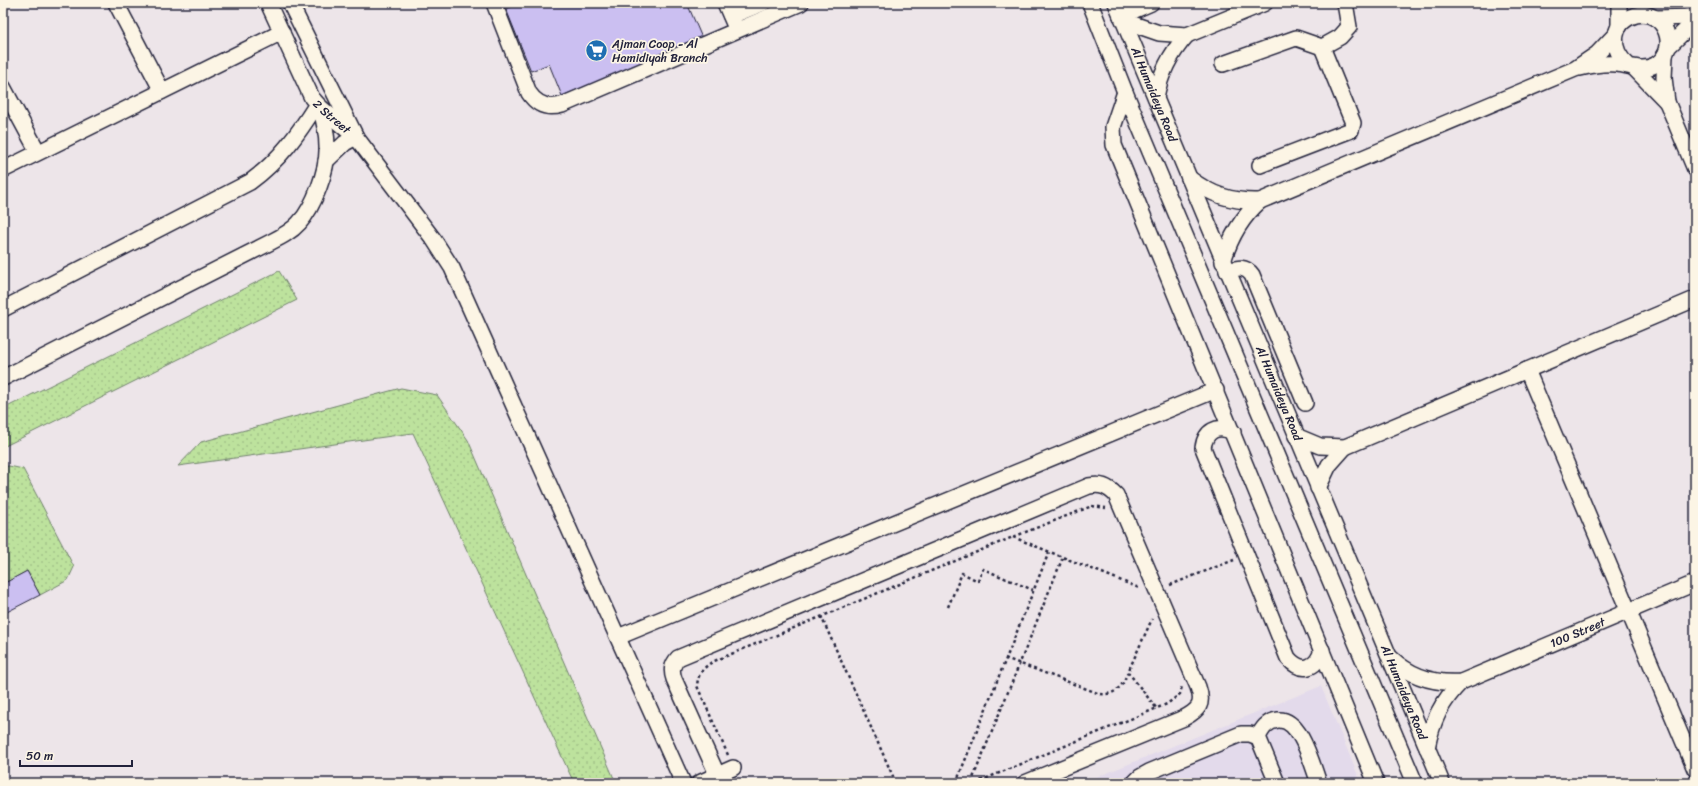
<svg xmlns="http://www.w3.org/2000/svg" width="1698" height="786" viewBox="0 0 1698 786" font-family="Sriracha,sans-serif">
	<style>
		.built { fill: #e3daeb }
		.grass { fill: url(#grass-dots); stroke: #70826c }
		.building { fill: #cbbff1; stroke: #22223b }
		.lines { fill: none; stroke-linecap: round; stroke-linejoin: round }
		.minor-casing { stroke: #22223b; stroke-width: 18 }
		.path { stroke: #22223b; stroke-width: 2.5; stroke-dasharray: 3 3; stroke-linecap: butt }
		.minor { stroke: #fcf5e5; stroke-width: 15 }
		.labels { text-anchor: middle; stroke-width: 3.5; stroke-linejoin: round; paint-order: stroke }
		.poi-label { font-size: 12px; fill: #22223b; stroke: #fcf5e5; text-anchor: start }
		.street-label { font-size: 12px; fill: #22223b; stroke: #fcf5e5 }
	</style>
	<defs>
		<pattern id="grass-dots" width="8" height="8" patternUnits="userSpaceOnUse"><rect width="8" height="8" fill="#bde29d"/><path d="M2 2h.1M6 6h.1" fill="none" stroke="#a2c288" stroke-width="1.8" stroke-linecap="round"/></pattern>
	</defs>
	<rect width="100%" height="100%" fill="#ede5e9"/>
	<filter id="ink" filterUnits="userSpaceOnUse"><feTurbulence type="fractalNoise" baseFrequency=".025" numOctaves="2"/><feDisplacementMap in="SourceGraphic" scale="8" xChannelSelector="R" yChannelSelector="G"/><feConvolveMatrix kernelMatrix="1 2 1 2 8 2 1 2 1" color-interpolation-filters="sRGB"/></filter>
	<g filter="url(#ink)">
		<path class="built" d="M 1321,686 L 1361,783 L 1082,783 Z"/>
		<path class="grass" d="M 279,271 L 297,300 L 3,447 L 3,409 Z
			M 401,388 L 437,395 L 468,440 L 616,783 L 574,783 L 413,433 L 178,466 L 201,442 Z
			M 9,466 L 23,469 L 74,567 L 68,580 L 40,595 L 27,571 L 3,584 L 3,467 Z"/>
		<path class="building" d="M 521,3 L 687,3 L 702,38 L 562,96 L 549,64 L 531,71 L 506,9 Z
			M 27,571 L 40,595 L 3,614 L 3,584 Z"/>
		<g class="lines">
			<defs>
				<g id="minor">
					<path d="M 116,3 L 162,91"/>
					<path id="s1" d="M 268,3 L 312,98 L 320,107 L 352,134"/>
					<path d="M 290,3 L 356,137 L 434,240 L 452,268 L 683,783"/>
					<path d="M 494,3 L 529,93 C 537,105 548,109 562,105 L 801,3"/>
					<path d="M 725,3 L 735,26"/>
					<path d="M 1090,3 L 1125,92 L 1415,783"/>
					<path id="s2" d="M 1116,3 L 1442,783"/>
					<path d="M 1619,3 L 1619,27"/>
					<path d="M 731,16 L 763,3"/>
					<path d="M 1121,16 L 1133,24 L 1159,33 L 1187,35 L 1265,3"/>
					<path d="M 1121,16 L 1151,3"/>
					<path d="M 1655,18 L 1695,17"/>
					<path d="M 1669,46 L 1695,21"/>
					<path d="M 1665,55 L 1664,78 L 1667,102 L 1695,169"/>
					<path d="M 1223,64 L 1296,38 L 1322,47 L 1340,37 L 1349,27 L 1345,3"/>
					<path d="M 1580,68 C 1592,65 1604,63 1616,64 C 1630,65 1642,72 1655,65 C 1681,50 1665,8 1636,15 C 1610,22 1610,50 1628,65"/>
					<path d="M 1634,68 L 1667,102"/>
					<path d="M 3,87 L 38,152"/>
					<path d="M 1125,92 L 1113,127 L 1114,145 L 1376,783"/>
					<path d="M 1156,98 C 1160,73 1170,54 1187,35"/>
					<path d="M 326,161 L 345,143 L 356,137"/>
					<path d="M 1260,165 L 1351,130 L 1353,123 L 1322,47"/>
					<path d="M 3,170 L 282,32"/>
					<path d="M 1189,178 C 1211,195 1232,202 1260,201 L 1575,69 L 1597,54 L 1615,35"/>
					<path d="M 1223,262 C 1230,237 1241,218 1260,201"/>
					<path d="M 1227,271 C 1237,268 1245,265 1252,275 L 1305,403"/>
					<path d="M 3,309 L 250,182 C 280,160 298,134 317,104"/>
					<path d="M 1527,370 L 1695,769"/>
					<path d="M 3,378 L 271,242 C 281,237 291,232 299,223 C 314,207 328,169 327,147 C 327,133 324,120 320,107"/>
					<path d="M 1233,432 C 1217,424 1205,431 1203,448 L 1288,658 C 1301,673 1316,670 1322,650"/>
					<path d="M 1296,436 L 1320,446 L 1345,447 L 1695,299"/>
					<path d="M 1318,488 L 1329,465 L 1345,447"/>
					<path d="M 618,637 L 1216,390"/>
					<path id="s3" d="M 1391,658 C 1411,677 1434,684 1461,682 L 1695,583"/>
					<path d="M 1258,737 C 1262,729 1267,721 1278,720 C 1301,718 1312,765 1319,783"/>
					<path d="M 1427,748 C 1432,721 1442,701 1461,682"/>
					<path d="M 699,783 L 733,768"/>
					<path d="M 721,783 L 674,679 C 671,670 672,665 678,658 L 1089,486 C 1101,484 1107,486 1116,495 L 1198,687 C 1204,704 1199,710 1184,718 L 1025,783"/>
					<path d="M 1134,783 L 1140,777 L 1149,772 L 1241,734 L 1250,734 L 1258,737 L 1277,783"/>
				</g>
			</defs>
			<use href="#minor" class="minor-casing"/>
			<path class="path" d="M 1013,537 L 1139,588
				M 1170,585 L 1234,560
				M 948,607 L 962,573 L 978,581 L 983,569 L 1033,590
				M 821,616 L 896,783
				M 1005,658 L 1100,694 C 1111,695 1116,692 1123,683 L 1152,619
				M 1128,672 L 1157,709
				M 728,755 L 697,686 C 698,674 702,669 712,662 L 1013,537 L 1092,506 L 1106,508
				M 956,783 L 1049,552
				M 971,783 L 1063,557
				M 975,783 L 1167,704 L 1180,694 L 1182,686"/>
			<use href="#minor" class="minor"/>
		</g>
	</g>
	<defs>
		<symbol id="supermarket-disc" viewBox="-11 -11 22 22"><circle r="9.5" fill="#1f6fb2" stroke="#fcf5e5"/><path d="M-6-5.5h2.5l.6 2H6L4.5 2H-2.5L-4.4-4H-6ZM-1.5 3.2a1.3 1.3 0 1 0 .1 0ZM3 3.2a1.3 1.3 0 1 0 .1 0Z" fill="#fff"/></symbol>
	</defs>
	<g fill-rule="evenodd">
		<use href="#supermarket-disc" x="584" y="38" width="25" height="25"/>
	</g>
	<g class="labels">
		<g class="poi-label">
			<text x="612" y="48">Ajman Coop - Al<tspan x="612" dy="14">Hamidiyah Branch</tspan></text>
		</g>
		<g class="street-label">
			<text dy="4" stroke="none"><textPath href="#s2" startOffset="99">Al Humaideya Road</textPath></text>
			<text dy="4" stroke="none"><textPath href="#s1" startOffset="132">2 Street</textPath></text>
			<text dy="4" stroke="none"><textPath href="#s2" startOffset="423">Al Humaideya Road</textPath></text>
			<text dy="4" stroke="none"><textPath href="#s3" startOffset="203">100 Street</textPath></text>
			<text dy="4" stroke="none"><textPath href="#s2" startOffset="747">Al Humaideya Road</textPath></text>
		</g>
	</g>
	<rect width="1698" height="786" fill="none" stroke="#fcf5e5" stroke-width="16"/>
	<rect x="8" y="8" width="1682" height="770" fill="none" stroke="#22223b" stroke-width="1.5" filter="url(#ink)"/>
	<path d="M20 760v6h112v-6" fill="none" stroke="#22223b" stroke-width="2"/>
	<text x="26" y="760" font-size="12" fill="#22223b" stroke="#fcf5e5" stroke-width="3" paint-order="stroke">50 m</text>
</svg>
